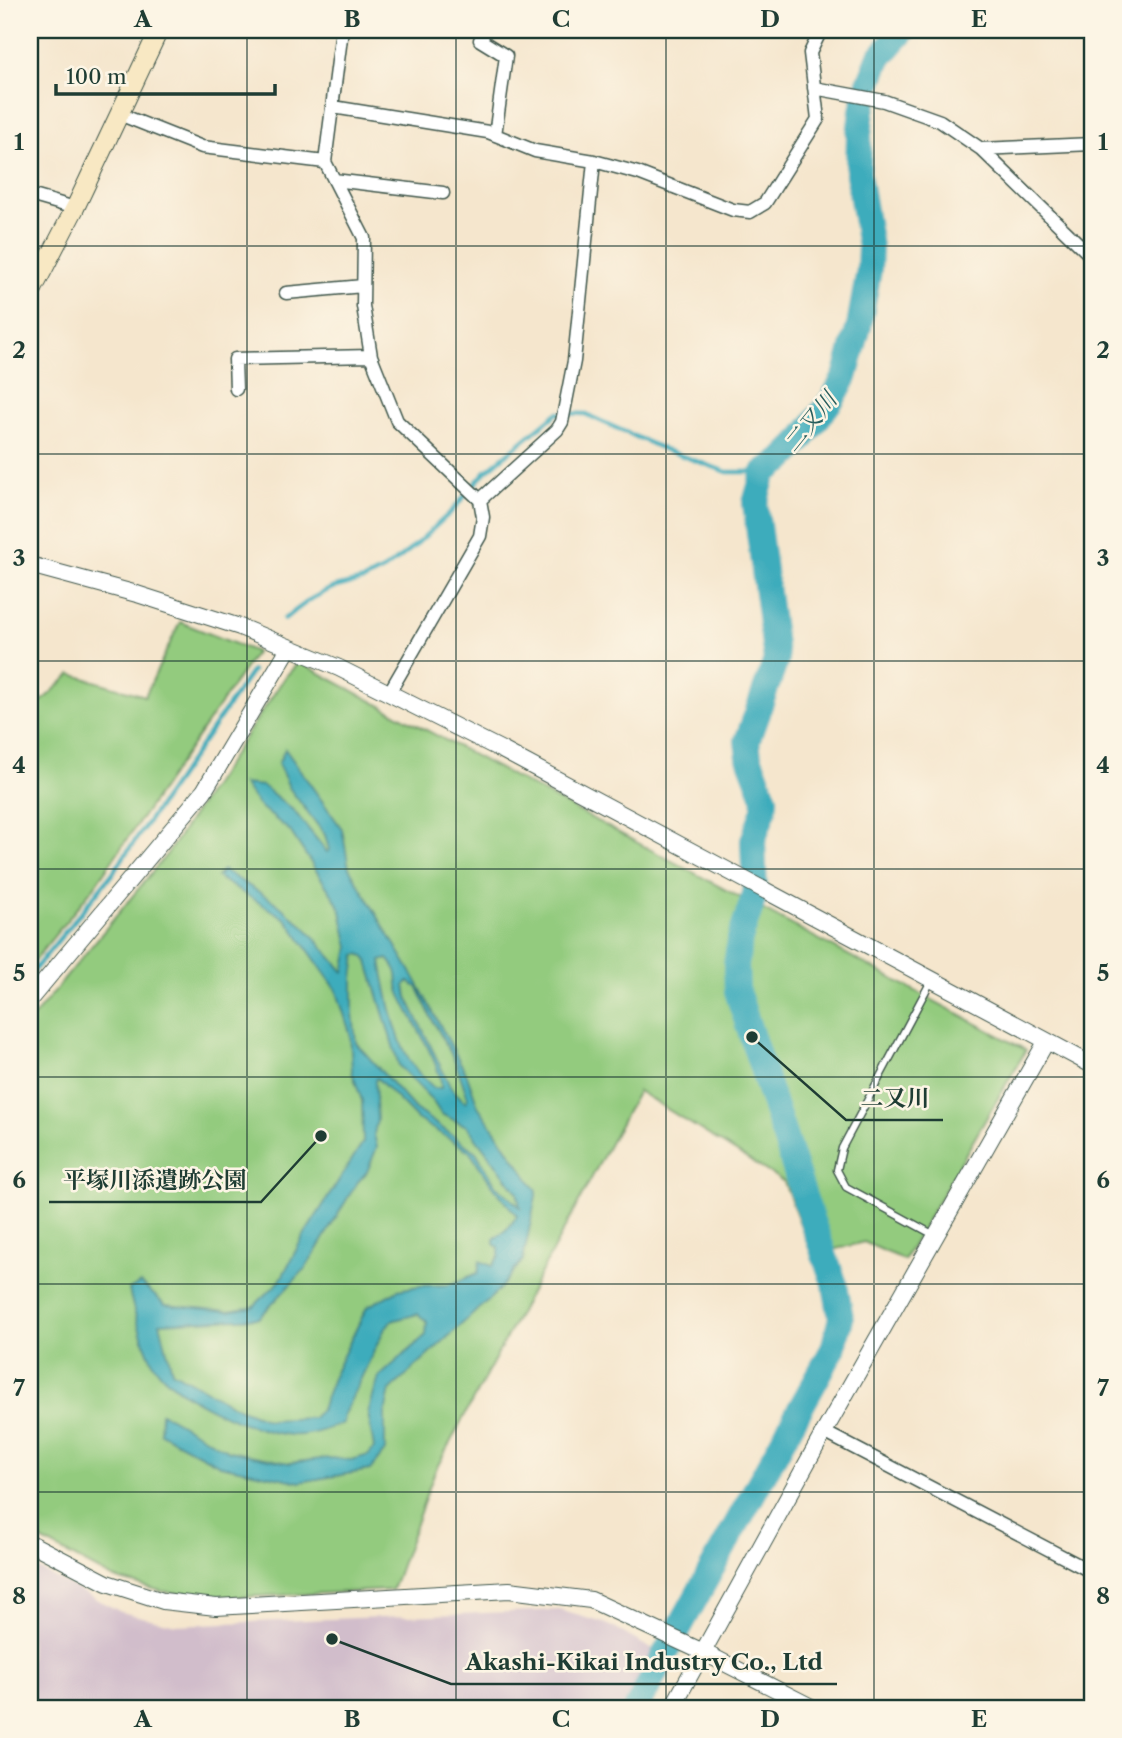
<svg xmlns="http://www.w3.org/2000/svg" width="1122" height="1738" viewBox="0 0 1122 1738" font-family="'Libre Caslon Text','Noto Serif JP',serif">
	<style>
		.industrial { fill: #d1bdcb }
		.green { fill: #93cb7e; stroke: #598459; stroke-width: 2 }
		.water { fill: #3eacbc; stroke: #2e7478; stroke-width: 2; fill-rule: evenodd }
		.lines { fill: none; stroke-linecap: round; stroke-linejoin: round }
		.stream { stroke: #3eacbc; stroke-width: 4.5 }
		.river { stroke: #3eacbc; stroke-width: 26 }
		.service-casing { stroke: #3f564b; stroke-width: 9 }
		.minor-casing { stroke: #3f564b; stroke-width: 15 }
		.tertiary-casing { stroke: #3f564b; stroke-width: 18 }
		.secondary-casing { stroke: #3f564b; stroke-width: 20 }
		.service { stroke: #fff; stroke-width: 6 }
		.minor { stroke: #fff; stroke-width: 12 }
		.tertiary { stroke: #fff; stroke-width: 16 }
		.secondary { stroke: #f8e8c3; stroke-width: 18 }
		.grid { fill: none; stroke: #1f3d34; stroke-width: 2; stroke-opacity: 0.55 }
		.labels { text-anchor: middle; stroke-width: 5; stroke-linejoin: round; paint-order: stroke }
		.water-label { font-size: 23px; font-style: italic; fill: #285e5d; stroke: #fcf5e5 }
		.leader { fill: none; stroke: #1f3d34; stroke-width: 2.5 }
		.callout-dot { fill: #1f3d34; stroke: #fcf5e5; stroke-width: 2.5 }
		.callout-label { font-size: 23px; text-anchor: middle; font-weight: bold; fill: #1f3d34; stroke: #fcf5e5; stroke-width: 5; stroke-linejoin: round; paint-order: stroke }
		.neatline { fill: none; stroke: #1f3d34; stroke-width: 2.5 }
		.grid-label { font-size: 23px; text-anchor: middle; font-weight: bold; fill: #1f3d34 }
	</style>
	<rect width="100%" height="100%" fill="#fcf5e5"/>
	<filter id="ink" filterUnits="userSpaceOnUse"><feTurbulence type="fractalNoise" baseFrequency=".0143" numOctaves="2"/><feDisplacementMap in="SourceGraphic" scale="14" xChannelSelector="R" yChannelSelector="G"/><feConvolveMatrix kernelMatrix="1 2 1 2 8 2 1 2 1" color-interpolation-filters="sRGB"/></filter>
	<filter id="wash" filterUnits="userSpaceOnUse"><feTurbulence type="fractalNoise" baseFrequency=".00686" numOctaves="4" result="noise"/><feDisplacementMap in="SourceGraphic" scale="28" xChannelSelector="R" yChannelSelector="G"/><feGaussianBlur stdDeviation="1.57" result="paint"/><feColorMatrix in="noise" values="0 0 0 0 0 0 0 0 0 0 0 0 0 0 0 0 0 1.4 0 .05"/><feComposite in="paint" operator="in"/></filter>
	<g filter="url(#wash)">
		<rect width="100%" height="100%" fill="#f5e6cd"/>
		<path class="industrial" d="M 30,1565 L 121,1612 L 176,1625 L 559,1610 L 607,1624 L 657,1652 L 628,1708 L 30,1708 Z"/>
		<path class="green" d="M 180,622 L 256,652 L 94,887 L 30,966 L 30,712 L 71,674 L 145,696 Z
			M 299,662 L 1026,1050 L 904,1260 L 864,1242 L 812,1255 L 784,1182 L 638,1091 L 435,1471 L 392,1590 L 216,1598 L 161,1591 L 113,1578 L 30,1534 L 30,1021 L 167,854 L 285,677 Z"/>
		<path class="water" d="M 285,749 L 342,829 L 349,868 L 414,977 L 467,1075 L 478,1106 L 537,1191 L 523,1260 L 498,1291 L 390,1390 L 385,1413 L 385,1451 L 370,1470 L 300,1482 L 220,1465 L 160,1433 L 161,1413 L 229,1451 L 289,1463 L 329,1458 L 351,1460 L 369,1455 L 374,1448 L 368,1413 L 379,1377 L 426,1335 L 427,1322 L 418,1314 L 391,1321 L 383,1332 L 344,1414 L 343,1423 C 327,1429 308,1437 291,1435 C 255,1433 174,1397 155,1366 C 145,1351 133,1308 129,1290 L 141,1283 L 165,1305 L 228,1311 L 253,1307 L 280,1281 L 303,1237 L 363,1142 L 362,1101 L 352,1072 L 350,1033 L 336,989 L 286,919 L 217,877 L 223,870 L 275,902 L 306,928 L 344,972 L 349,947 L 340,907 L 290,831 L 258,805 L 243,784 L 263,786 L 294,811 L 327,852 L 329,850 L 325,835 L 290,789 L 278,764 ZM 359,954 L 364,956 L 368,962 L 399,1066 L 432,1100 L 441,1114 L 467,1126 L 517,1192 L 520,1207 L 496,1185 L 476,1152 L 415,1109 L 356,1043 L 353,1013 L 353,978 L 356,955 ZM 388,959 C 403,976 394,977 400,993 C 408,1013 445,1072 441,1088 L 434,1088 C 427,1081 420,1075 414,1067 C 395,1041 387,993 381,961 ZM 408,981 L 418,988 L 431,1017 L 455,1061 L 468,1098 L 465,1102 L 451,1088 L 407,997 L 405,985 ZM 377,1078 L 417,1119 L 469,1151 L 493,1186 L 517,1216 L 508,1228 L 494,1239 L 494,1244 L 499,1248 L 499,1256 L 492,1266 L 480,1261 L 478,1273 L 449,1285 L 419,1286 L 398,1290 L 367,1307 L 337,1368 L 321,1409 L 313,1418 L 268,1420 L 238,1408 L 172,1371 L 160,1323 L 259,1318 L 306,1268 L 356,1184 L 367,1172 L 377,1147 L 374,1134 L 377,1120 L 375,1080 Z"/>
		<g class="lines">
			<path class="stream" d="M 284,619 L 311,599 L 332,588 L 364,580 L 385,569 L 411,549 L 452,511 L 485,472 L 557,413 L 585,414 L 663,449 L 727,472 L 764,472
				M 30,975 L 112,874 L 252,671"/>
			<path class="river" d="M 637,1708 L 661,1661 L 833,1349 L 841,1318 L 835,1285 L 813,1224 L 737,991 L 736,965 L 740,939 L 755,894 L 753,841 L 764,809 L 765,799 L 749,757 L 747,741 L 776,660 L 755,503 L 764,472 L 781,461 L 799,443 L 833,398 L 845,377 L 859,326 L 869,270 L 870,247 L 858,174 L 859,135 L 862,111 L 868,86 L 879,58 L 904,30"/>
		</g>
	</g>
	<g filter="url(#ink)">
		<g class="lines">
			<defs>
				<path id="service" d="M 931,981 L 842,1148 L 837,1170 L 846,1187 L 936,1236"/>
				<path id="minor" d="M 342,30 L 325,162 L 364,238 L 363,306 L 371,356 L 397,421 L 480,500 L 483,517 L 480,536 L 389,693
					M 486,30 L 480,40 L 506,56 L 495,135
					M 814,88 L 884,101 L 940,121 L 981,149 L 1092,257
					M 333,107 L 488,132 L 535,151 L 594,161 L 638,173 L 733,210 L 750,212 L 765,203 L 818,119 L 810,53 L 821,30
					M 119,114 L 202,147 L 325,162
					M 981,149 L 1092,144
					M 334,180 L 443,193
					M 30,195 L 75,208
					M 286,293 L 363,286
					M 236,389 L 235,359 L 371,356
					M 480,500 L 557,430 L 562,422 L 574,361 L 594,161
					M 824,1432 L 1092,1572"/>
				<path id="tertiary" d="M 30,565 L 137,594 L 240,627 L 339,668 L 502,750 L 1092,1065
					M 30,999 L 204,791 L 289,648
					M 30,1543 L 107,1583 L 163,1601 L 216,1607 L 509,1590 L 591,1600 L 703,1652 L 813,1708
					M 672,1708 L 824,1432 L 1046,1042"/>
				<path id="secondary" d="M 30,295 L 75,208 L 159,30"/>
			</defs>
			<use href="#service" class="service-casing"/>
			<use href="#minor" class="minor-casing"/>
			<use href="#tertiary" class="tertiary-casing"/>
			<use href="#secondary" class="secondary-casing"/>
			<use href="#service" class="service"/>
			<use href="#minor" class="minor"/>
			<use href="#tertiary" class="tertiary"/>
			<use href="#secondary" class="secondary"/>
		</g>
	</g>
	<path class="grid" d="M 247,30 L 247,1708M 456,30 L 456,1708M 666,30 L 666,1708M 874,30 L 874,1708M 30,246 L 1092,246M 30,454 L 1092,454M 30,661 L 1092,661M 30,869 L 1092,869M 30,1077 L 1092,1077M 30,1284 L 1092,1284M 30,1492 L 1092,1492"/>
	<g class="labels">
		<g class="water-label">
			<text transform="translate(810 422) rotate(-51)" y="8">二又川</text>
		</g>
	</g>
	<path class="leader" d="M752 1037L846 1120H943M321 1136L261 1202H49M332 1639L451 1684H837"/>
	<g class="callout-dot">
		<circle cx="752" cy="1037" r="7"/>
		<circle cx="321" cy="1136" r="7"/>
		<circle cx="332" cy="1639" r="7"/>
	</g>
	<g class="callout-label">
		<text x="895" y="1106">二又川</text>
		<text x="155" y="1188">平塚川添遺跡公園</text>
		<text x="644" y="1670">Akashi-Kikai Industry Co., Ltd</text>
	</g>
	<rect width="1122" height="1738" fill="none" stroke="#fcf5e5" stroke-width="77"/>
	<path d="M56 84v10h219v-10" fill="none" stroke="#1f3d34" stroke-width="3.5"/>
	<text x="66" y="84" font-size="21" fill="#1f3d34" stroke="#fcf5e5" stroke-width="5" paint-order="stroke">100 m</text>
	<rect x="38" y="38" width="1046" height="1662" class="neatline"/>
	<g class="grid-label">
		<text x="143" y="27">A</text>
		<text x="352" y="27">B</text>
		<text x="561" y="27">C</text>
		<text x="770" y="27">D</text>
		<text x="979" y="27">E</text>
		<text x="19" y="150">1</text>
		<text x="1103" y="150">1</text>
		<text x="19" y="358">2</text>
		<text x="1103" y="358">2</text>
		<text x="19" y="566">3</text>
		<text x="1103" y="566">3</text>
		<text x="19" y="773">4</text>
		<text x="1103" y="773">4</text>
		<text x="19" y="981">5</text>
		<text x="1103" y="981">5</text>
		<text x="19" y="1188">6</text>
		<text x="1103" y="1188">6</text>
		<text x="19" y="1396">7</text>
		<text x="1103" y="1396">7</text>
		<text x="19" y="1604">8</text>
		<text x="1103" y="1604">8</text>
		<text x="143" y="1727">A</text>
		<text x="352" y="1727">B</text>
		<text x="561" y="1727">C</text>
		<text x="770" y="1727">D</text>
		<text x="979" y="1727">E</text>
	</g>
</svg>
